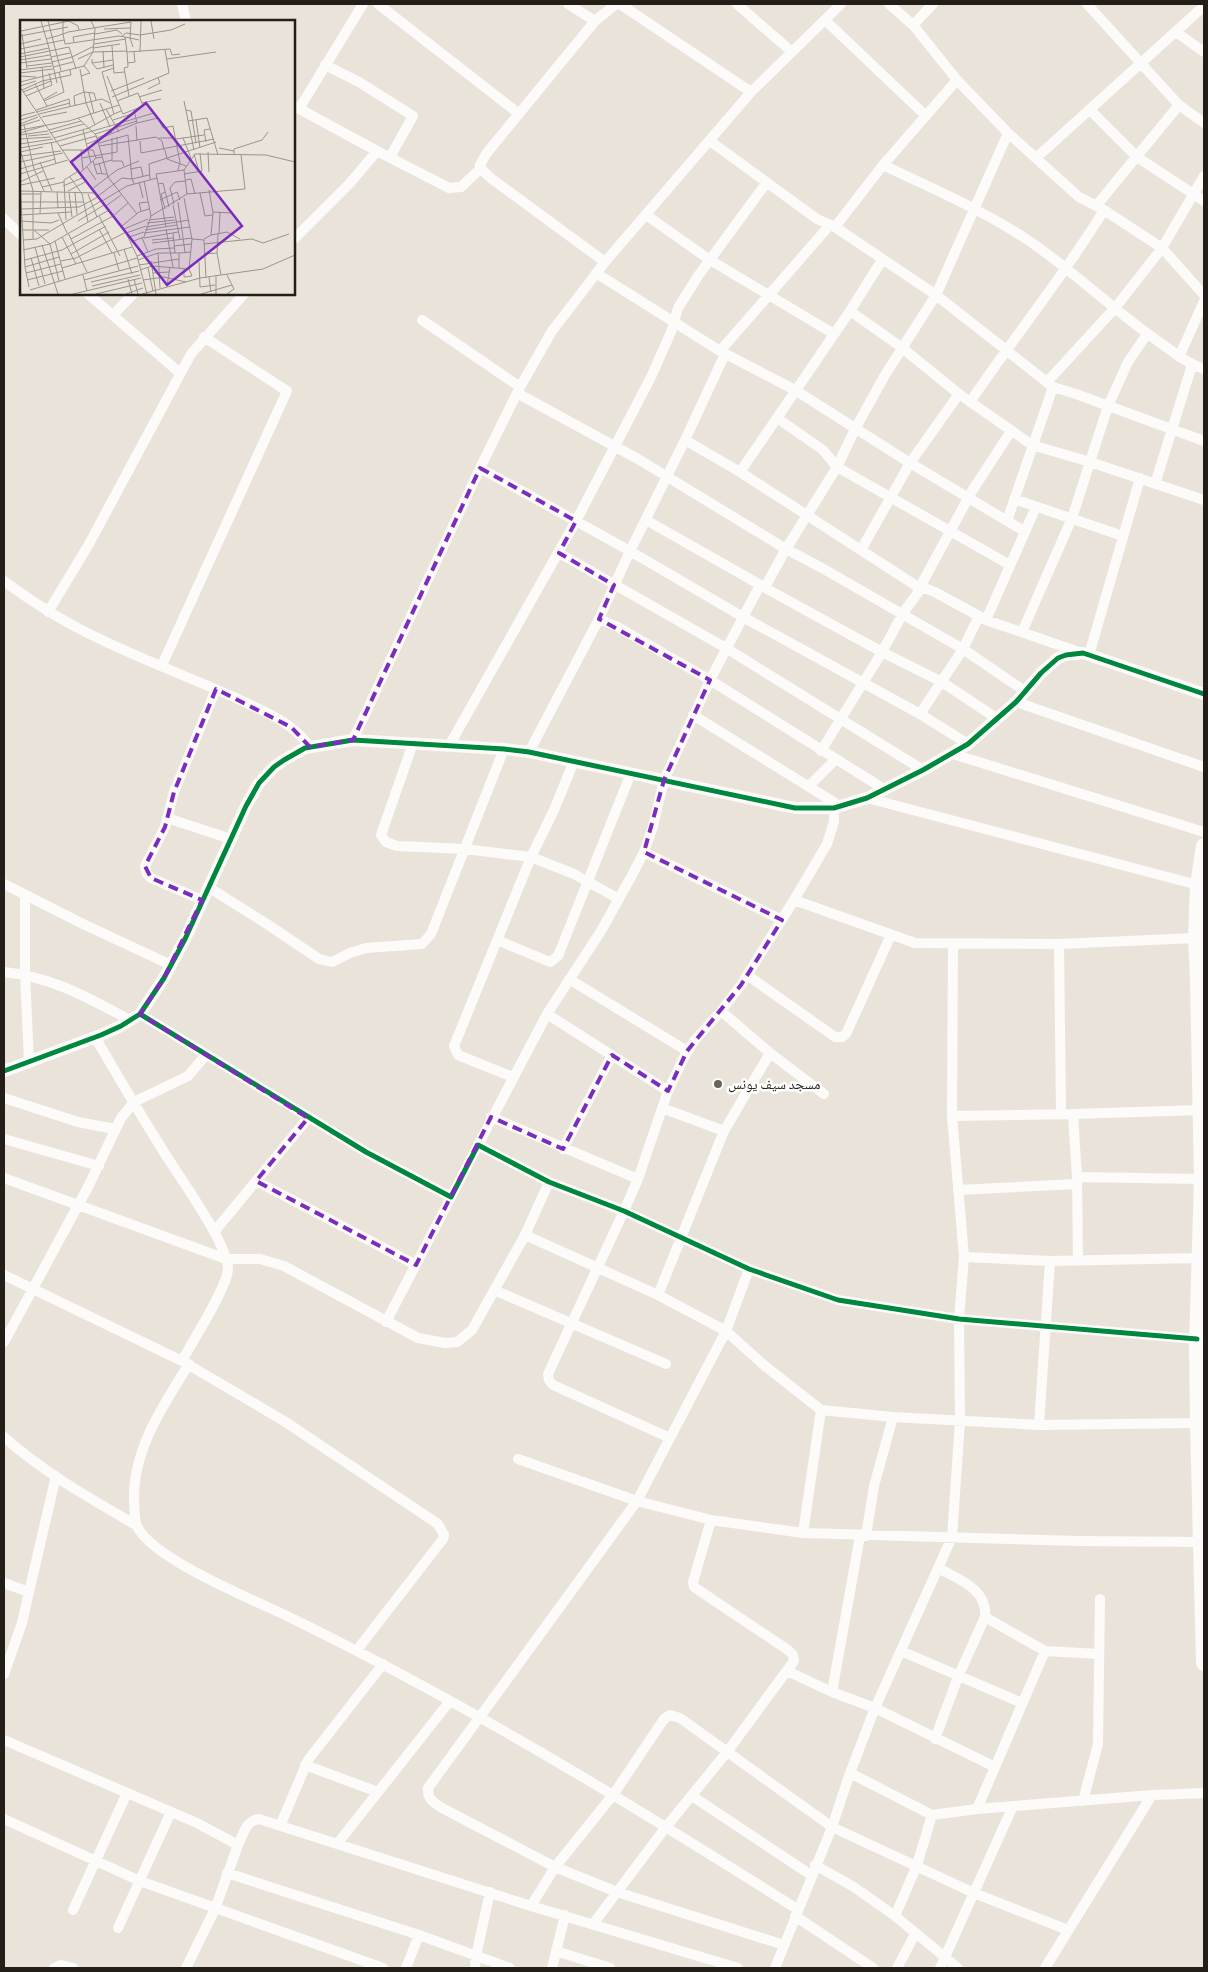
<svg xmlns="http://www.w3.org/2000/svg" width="1208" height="1972" viewBox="0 0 1208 1972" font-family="Bitter,'Noto Naskh Arabic',serif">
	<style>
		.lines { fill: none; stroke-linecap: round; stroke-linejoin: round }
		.minor { stroke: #fcfbf9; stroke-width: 10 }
		.tertiary { stroke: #fcfbf9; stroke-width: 12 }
		.primary { stroke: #fcfbf9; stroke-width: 16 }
		.cycleway-casing { stroke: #fff; stroke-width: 8 }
		.cycleway { stroke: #00873e; stroke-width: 5 }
		.marked { fill: none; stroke: #7b2cbf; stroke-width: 4; stroke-dasharray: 10 6; stroke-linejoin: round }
		.poi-dot { fill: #69645c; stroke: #fff; stroke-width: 2 }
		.labels { text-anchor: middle; stroke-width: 5; stroke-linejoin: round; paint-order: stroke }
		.poi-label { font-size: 14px; fill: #231f18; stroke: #fff; text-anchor: start }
		.inset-road { fill: none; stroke: #9a958c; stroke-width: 1 }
		.view { fill: #7b2cbf; fill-opacity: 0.15; stroke: #7b2cbf; stroke-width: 2.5 }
		.inset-edge { fill: none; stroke: #231f18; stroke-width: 2.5 }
	</style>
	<rect width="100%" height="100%" fill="#eae3d9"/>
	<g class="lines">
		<path class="minor" d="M 182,4 L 186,21
			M 378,4 L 518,113
			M 568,4 L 595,21
			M 620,4 L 751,92
			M 737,4 L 792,52
			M 889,4 L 913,25 L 957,80 L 1008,133 L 1079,197 L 1104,210 L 1162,248 L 1204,295
			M 1087,4 L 1179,105 L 1204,123
			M 825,20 L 926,116
			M 913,25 L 933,4
			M 1176,32 L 1204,52
			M 325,65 L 359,82 L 413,116 L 390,157
			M 294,106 L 377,151
			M 299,109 L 363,4
			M 1090,110 L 1137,157 L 1204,201
			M 710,141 L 817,219 L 835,227 L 883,165 L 957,80
			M 1036,158 L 1204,6
			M 883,165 C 935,190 988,212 1035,245 C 1079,276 1118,314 1162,344 C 1176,354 1188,364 1204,369
			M 1096,206 L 1179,105
			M 646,215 L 710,260 L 834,334
			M 4,219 L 21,235
			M 835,227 L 936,295 L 1053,387 L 1076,394 L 1204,441
			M 294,239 L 350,183 L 377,151 L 449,188 L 461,187 L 481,168
			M 605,262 L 751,92 L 841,4
			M 596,273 L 720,351 L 795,390 L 910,463 L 1024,531
			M 88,294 L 180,373
			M 850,311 L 901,347 L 959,394 L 1032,445 L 1090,462 L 1204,500
			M 113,315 L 133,294
			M 422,320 L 520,387
			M 720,351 L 829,226
			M 1179,357 L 1204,301
			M 1047,382 L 1115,308 L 1162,248 L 1204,176
			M 517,393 L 638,459 L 786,549 L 822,568 L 963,649 L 1026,692
			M 970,402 C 1014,337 1064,276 1104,210
			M 777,418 L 823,450 L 837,467 L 1010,565
			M 685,440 L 740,472 L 915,585 L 935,592 L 986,620 L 1082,653
			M 480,468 L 630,551 L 743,617 L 920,714 L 968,744
			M 740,472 L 850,311 L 882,260
			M 1155,484 L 1192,365
			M 1014,499 L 1123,536
			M 646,520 L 778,595 L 882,652 L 942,682 L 996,718
			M 1007,521 L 1053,387
			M 861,550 L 910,463 L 959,394
			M 559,553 L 726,648 L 923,770
			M 4,581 C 35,604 67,624 102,640 C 146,661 191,678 236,698 C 260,710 289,720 306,742 L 305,748
			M 765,587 L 786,549 L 837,467 L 855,429 L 885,375 L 936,295 L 1008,133
			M 920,587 L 972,491 L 1011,431
			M 48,612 L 89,544 L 191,354 L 244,294
			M 599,619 L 616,626 L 710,680 L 884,789
			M 986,620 L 1036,507
			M 1022,632 L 1072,518 L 1108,406 L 1128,362 L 1147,334
			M 1089,655 L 1140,478
			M 162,665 L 287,391 L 204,337
			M 1016,702 L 1204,767
			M 920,714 L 963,649 L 979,616
			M 693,715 L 840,806
			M 353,740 L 480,468 L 520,387 L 552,331 L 605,262 L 492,179 L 483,171 L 480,165 L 486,154 L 595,21 L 616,4
			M 413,743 L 381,835 L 386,842 L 397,846 L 464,849 L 531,857 L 574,874 L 619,899
			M 449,746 L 576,521 L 651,377 L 671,332 L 678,308 L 698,276 L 767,182
			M 821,751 L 882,652 L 903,613 L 922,587
			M 529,752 L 599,619 L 630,551 L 685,440 L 725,354
			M 953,754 L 1204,832
			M 809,786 L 835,760
			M 867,798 L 1198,885
			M 167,818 L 231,839
			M 644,852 L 782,920
			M 4,884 L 83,924 L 171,965
			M 208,887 L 267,924 L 319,959 L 332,962 L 350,953 L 366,948 L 422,944 L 431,934 L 504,749
			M 25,895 L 25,974 L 29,1061
			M 202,900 L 151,878 L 147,874 L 145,866 L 165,827 L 174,792 L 216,689
			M 794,900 L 915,943 L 1059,944 L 1196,938
			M 497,940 L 550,962 L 558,956 L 631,773
			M 1059,944 L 1061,1114
			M 4,972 C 53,977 88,998 130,1020
			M 747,975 L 835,1037 L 842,1037 L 846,1034 L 891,935
			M 569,979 L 687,1051
			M 721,1011 L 770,1053 L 824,1094
			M 140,1014 L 366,1152 L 451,1197 L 478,1145 L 549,1182 L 624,1211 L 749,1269 L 838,1300 L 959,1319 L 1197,1339
			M 547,1014 L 668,1091
			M 95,1037 C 117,1075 139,1112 162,1149 C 177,1174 228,1243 228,1269 C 228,1286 192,1342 182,1361
			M 513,1077 L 458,1055 L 454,1046 L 531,857 L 554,810 L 574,761
			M 4,1098 L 78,1122 L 115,1129
			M 662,1108 L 724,1131
			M 1073,1114 L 1077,1177 L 1078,1260
			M 952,1116 L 1073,1114 L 1201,1110
			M 491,1117 L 638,1179
			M 4,1139 L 99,1166
			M 478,1145 L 547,1014 L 601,931 L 631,877 L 644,852 L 653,826 L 664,780 L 710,680 L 760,585
			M 563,1149 L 612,1055
			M 1077,1177 L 1202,1179
			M 4,1178 L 226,1259 L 260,1259 L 284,1266 L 418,1338 L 445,1343 L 457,1342 L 472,1330 L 525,1235 L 549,1182
			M 256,1181 L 416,1265
			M 958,1190 L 1077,1184
			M 214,1232 L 308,1118
			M 525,1235 L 658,1295 L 726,1331 L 637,1501 L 428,1788 C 427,1799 434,1803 442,1808 L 555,1867 L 617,1892 L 784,1945
			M 964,1257 L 1050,1261 L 1199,1258
			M 749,1269 L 726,1331 L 765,1366 L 821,1410 L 893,1417 L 1039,1425 L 1198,1423
			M 4,1275 L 182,1361 L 284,1421 L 438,1524 L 444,1535 L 443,1539 L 357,1650
			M 494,1290 L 666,1364
			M 658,1295 L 724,1131 L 770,1053
			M 386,1322 L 451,1197
			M 4,1342 L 88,1187 L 121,1118 L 134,1102 L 188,1076 L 205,1056
			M 189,1364 C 162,1407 132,1451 134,1503 C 135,1510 134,1520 137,1526 C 151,1558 251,1599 285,1615 C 462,1701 631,1804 797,1909
			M 1039,1425 L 1050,1261
			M 4,1437 C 43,1472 91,1499 136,1525
			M 670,1438 L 553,1385 L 549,1380 L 548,1374 L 624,1211 L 638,1179 L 668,1091 L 684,1057 L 694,1041 L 721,1011 L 741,985 L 794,900 L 827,844 L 834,822 L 834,808
			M 518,1459 L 637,1501 L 711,1520 L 803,1533 L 1079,1541 L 1200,1542
			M 803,1533 L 821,1410
			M 866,1536 L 874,1486 L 893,1417
			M 4,1583 L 29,1592 L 22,1623 L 4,1674
			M 29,1592 L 56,1476
			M 901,1651 L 1022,1703
			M 1045,1651 L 1099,1654
			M 787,1671 L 832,1692 L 875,1708 L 995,1767
			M 832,1692 L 860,1536
			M 935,1739 L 958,1677 L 985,1617 C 988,1589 958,1579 938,1568
			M 4,1740 L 197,1823 L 238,1845 L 215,1909 L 186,1968
			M 305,1765 L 378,1792
			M 850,1773 L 932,1815 L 977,1809 L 1152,1795 L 1204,1793
			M 692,1796 L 811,1875
			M 1083,1801 L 1098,1744 L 1100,1599
			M 977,1809 L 1045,1651 L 985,1617
			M 932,1815 L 917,1865 L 895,1916 L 958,1968
			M 4,1819 L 140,1881 L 383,1968
			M 280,1826 L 308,1760 L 383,1664
			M 337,1844 L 450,1701
			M 238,1845 C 243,1835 246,1820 259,1819 L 531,1906 L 738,1968
			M 815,1865 L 854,1887 L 895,1916
			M 227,1873 L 419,1935 L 510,1968
			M 531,1906 L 555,1867 L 613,1795 L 664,1719 L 670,1715 L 680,1718 L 832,1827 L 974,1893 L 1068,1930
			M 73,1910 L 127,1793
			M 795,1916 L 873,1968
			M 593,1924 L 666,1827 L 727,1752 L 794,1661 L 793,1655 L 788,1650 L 694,1587 L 693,1582 L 711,1520
			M 118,1928 L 171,1812
			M 556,1951 L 610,1968
			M 54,1968 L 61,1965 L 73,1968
			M 406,1968 L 419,1935
			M 475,1968 L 476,1956 L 490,1892
			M 552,1968 L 565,1915
			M 775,1968 L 832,1827 L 850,1773 L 875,1708 L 952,1537 L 960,1421 L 959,1319 L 964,1257 L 952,1116 L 953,945
			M 897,1968 L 915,1934
			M 940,1968 L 1013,1806
			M 1045,1968 L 1152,1795"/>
		<path class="tertiary" d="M 4,1071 L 101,1035 L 121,1026 L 140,1014 L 164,978 L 185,939 L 246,806 L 259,783 L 274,767 L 284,760 L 305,748 L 353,740 L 504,749 L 529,752 L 795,808 L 834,808 L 867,798 L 923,770 L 968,744 L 1016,702 L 1041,673 L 1058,658 L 1066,655 L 1083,653 L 1089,655 L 1204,694"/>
		<path class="primary" d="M 1204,846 L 1198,885 L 1196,938 L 1198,979 L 1202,1179 L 1197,1345 L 1198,1423 L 1204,1663"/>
		<defs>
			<path id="cycleway" d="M 140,1014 L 366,1152 L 451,1197 L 478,1145 L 549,1182 L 624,1211 L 749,1269 L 838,1300 L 959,1319 L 1197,1339
				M 4,1071 L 101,1035 L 121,1026 L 140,1014 L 164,978 L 185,939 L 246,806 L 259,783 L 274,767 L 284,760 L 305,748 L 353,740 L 504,749 L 529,752 L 795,808 L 834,808 L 867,798 L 923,770 L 968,744 L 1016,702 L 1041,673 L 1058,658 L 1066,655 L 1083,653 L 1089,655 L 1204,694"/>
		</defs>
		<use href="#cycleway" class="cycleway-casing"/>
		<use href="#cycleway" class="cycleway"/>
	</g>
	<path class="marked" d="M 480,468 L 576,521 L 559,553 L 614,585 L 599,619 L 710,680 L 664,780 L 644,852 L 782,920 L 741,985 L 687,1051 L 668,1091 L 612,1055 L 563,1149 L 491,1117 L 416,1265 L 256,1181 L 308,1118 L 140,1014 L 164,978 L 202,900 L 151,878 L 145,866 L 165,827 L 174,792 L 216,689 L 291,727 L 310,747 L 353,740 Z"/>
	<circle class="poi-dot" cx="718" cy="1084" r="5"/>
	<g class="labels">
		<g class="poi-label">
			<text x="728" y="1089">مسجد سيف يونس</text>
		</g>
	</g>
	<g transform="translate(20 20)">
		<rect width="275" height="275" fill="#eae3d9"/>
		<path class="inset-road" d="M 21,1 L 29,28M 28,1 L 41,51M 131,1 L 134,19M 84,9 L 110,8M 1,11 L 49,1 L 58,6 L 59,10M 2,14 L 7,48M 75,14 L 97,10 L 102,14M 0,16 L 48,7M 102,16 L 106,13 L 120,15 L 151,10 L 165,4M 105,17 L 107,32 L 150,29 L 152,35 L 160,34M 26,19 L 33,17 L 37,16 L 43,14 L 48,12 L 111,2 L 110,18 L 99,16 L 45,24 L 43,14 L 43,1M 54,22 L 53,17 L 75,13M 0,24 L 21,19M 74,24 L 106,19M 92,26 L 94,53 L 104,52M 113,27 L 110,18 L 119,20M 73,28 L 100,24M 0,29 L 44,20M 83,31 L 84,48M 107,32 L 108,47 L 104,48 L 109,76M 120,32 L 121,1M 0,34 L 29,28 L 37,63M 0,37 L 49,27 L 56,49M 31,37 L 50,33M 58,39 L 73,32 L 107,31M 72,39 L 72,43 L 93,40M 147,39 L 196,32M 0,40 L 30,35M 32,42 L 52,37 L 74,26M 0,43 L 31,39M 72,43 L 77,49 L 93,45M 108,43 L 115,42 L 114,32M 7,46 L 32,43M 22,47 L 24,69M 33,47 L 53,42M 94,48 L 82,52 L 94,94 L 101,91M 60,49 L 66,83 L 75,105M 0,50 L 32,46M 0,53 L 33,49M 0,56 L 16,57M 61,56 L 70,53 L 64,46M 87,56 L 103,94 L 123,86 L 118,73 L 97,81M 0,62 L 64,46 L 73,32 L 75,9 L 71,1M 15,64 L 27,86M 0,66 L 16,61M 0,67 L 49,140 L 104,209 L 117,236 L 127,274M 128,69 L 140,63 L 138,58M 2,70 L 22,61 L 51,55 L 50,50M 91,71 L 124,58M 3,72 L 31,61M 69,73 L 74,93M 6,76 L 32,65 L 29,53M 92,77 L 149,53 L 145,30M 119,77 L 142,70M 23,80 L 37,72M 24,81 L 44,72 L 39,52M 164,81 L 174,130M 80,83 L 90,107M 122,83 L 141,79M 55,86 L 54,76 L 64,72 L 74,73 L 76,80M 86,89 L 99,112M 16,90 L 49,79 L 50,86M 114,90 L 117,103 L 138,98 L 143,108 L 153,106 L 160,142 L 158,150M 166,90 L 171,91 L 176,123M 16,92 L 50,83M 19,94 L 82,79 L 90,83M 0,96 L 15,92M 22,97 L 47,92M 58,98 L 76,115 L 88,157 L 117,194M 0,100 L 17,95M 93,100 L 115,93M 176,100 L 180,128M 168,101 L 187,98 L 198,135M 0,104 L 18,97M 4,105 L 14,149 L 24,171M 0,106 L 20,100M 116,106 L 117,121M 0,110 L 49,101 L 99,85M 29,110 L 61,101M 63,110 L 71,143M 0,113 L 24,106M 30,113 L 64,104M 75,114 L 117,101M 0,115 L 28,111M 8,116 L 29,114M 34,118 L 69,108 L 94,94M 77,118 L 92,112M 92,118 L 92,141 L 102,141 L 104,146M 139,118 L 155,118M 163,118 L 171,138M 0,119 L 31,117M 156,119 L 184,115M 120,121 L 121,133 L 194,119M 31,122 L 36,144M 186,122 L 184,110 L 190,109M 79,123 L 108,115 L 112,159 L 129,155M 0,124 L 33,119M 67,124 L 117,103M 40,126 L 76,116M 79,126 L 136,117 L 142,121 L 144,130M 0,128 L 35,122 L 134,93M 199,128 L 214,131M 0,130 L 13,170 L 13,219M 42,130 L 73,130 L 76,138M 61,130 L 63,150M 145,130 L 147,139 L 166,146M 0,132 L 23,127M 188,132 L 189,152M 174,134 L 179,151M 214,134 L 214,129 L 242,120 L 248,112M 1,136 L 41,131M 62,138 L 97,132 L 97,117M 73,141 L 77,154 L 82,153M 0,142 L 43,133M 20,142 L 32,171M 79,143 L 82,154 L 87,154M 74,145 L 92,140M 67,147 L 76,160M 0,149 L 35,139M 110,149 L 121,147 L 123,156M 60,153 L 76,138 L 83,137M 0,154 L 48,140M 164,154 L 182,151 L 180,133M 50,157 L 62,174 L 68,202M 137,158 L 146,207M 130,159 L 129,144 L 196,122M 166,160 L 171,159 L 175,174M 124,161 L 131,196M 0,162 L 23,151M 119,162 L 123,178M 138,164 L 143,163 L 149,187M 0,165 L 5,247 L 9,267M 1,165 L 35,158M 43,166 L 62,158M 22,167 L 44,162M 72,169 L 97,150 L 119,141M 0,171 L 76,173M 48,171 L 65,162M 37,172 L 38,188M 49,173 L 52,197M 55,173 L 57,194M 180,173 L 185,196 L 192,195M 1,174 L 21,174M 68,174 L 77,197M 167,174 L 225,169 L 221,135M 78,176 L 102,158 L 112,159 L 114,164M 164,178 L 172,219 L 184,220 L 186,258M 140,180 L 157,172 L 160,180M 82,181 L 107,166 L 137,158 L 136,154 L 164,150M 1,182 L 63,182M 158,182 L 165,232M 154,184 L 150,168 L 155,162 L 166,161M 153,185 L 160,219M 86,186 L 101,175M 2,189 L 59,187 L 78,177M 145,189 L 141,174 L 145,172M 121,191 L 119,183 L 128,182M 193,192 L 213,193M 38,193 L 47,213M 20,194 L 21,172M 0,195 L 51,192M 79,196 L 100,236M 93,196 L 108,183M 46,200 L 44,160 L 57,152M 129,200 L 154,197M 0,201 L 31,203 L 39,200M 58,201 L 84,185M 127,203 L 155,200M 102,206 L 119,192 L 129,189M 126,207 L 169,200M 79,209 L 92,233M 104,209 L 128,199M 146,209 L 153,247M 2,210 L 29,210M 14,210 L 30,224 L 39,261M 125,210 L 157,205M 48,213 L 67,252M 106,213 L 126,206M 124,213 L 170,207M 153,213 L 155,233M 199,214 L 200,192M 191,215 L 207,212 L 220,219M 42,217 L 56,244M 109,217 L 124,212M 122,218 L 128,232M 124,218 L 158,212M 51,219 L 93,196M 184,219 L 191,215 L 193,193 L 189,170M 3,220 L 17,219 L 81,181M 132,220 L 153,218M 35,221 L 45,259M 111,222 L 124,217 L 131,196 L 167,174 L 164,150 L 175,134 L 246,135 L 275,142M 132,223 L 172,218M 184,224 L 232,219 L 243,223 L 269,214M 22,225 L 38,274M 154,226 L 171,224M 15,227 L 25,264M 104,229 L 112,254M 3,230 L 30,224 L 89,190M 94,233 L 99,250M 138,233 L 140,268M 197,233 L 198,214M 51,234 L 89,212M 184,234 L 197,233 L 201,255M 117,236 L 136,229 L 154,228M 11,238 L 19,266M 5,240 L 42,230 L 86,206M 118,240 L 138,233 L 159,233M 41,241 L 56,238 L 106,212M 131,241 L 136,274M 179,242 L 180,267 L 195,265M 119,245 L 159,239M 5,247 L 39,237M 42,248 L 112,227M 128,248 L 133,271M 159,248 L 159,233 L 171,232M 164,249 L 164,257 L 172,256 L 169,249M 120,250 L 132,246 L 169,249 L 172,219M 6,253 L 41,244M 133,253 L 149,252M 63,255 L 67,271M 196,256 L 196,274M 189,257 L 191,272M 108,259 L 112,274M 114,259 L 118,274M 7,260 L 43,251M 64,260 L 118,246M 123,260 L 144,257 L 166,262M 71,262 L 119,251M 72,266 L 120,255M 147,266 L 150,247M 10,270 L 117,238M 53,274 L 121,258M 76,274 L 122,263M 106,274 L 123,268M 122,274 L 180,258 L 243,249 L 275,235M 181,274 L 212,265M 207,274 L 214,269 L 207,255"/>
		<path class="view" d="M 126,83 L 222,206 L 147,265 L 51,142 Z"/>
		<rect width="275" height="275" class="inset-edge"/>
	</g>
	<rect width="1208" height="1972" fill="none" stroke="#231f18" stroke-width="10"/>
</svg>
